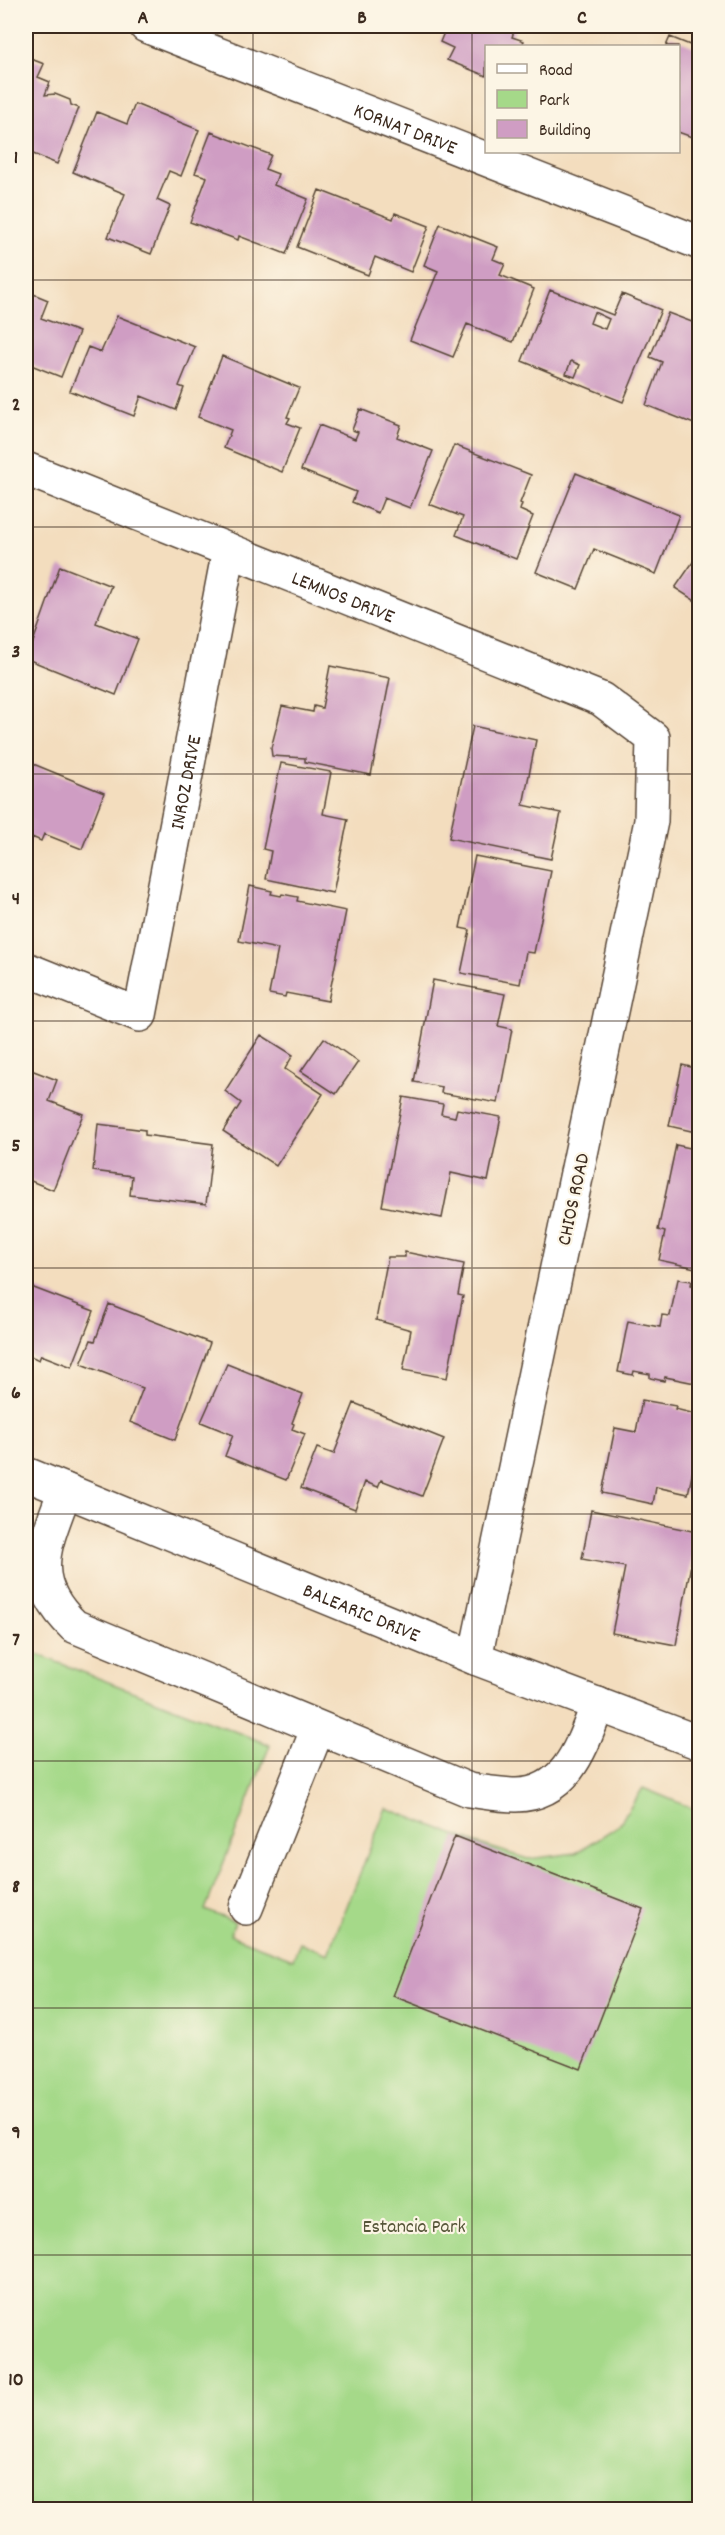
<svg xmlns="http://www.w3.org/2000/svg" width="725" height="2535" viewBox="0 0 725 2535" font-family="Dekko,sans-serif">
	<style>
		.green { fill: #a5d989; stroke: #708254; stroke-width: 1.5 }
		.building { fill: #cf9dc3; fill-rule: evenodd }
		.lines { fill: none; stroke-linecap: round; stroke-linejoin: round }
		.minor-casing { stroke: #574536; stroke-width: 36 }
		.minor { stroke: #fff; stroke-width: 33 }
		.grid { fill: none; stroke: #3b2a1e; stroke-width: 1.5; stroke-opacity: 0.55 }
		.labels { text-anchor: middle; stroke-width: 4.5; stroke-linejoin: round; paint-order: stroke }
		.street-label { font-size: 20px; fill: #3b2a1e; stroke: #fcf5e5 }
		.park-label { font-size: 20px; fill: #565639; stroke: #fcf5e5 }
		.neatline { fill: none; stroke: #3b2a1e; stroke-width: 2 }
		.grid-label { font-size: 20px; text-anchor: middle; font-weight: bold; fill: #3b2a1e }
	</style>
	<rect width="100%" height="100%" fill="#fcf5e5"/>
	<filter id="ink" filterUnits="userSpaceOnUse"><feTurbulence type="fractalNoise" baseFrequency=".0167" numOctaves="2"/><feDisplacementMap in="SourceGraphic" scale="12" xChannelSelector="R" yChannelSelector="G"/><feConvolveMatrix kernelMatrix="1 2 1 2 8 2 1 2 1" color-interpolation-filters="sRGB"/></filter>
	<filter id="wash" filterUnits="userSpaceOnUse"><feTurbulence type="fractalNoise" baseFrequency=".008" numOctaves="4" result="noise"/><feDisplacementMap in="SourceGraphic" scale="24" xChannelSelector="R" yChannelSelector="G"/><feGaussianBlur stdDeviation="1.35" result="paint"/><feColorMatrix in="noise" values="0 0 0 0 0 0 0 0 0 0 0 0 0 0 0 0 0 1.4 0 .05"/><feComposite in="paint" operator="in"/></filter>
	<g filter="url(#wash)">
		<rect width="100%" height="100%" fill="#f3ddbe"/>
		<path class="green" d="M 26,1650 L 270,1745 L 205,1910 L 235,1922 L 230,1935 L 293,1959 L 300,1943 L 328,1954 L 386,1808 L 479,1844 L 528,1859 L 576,1853 L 618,1826 L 643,1788 L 699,1811 L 699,2509 L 26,2509 Z"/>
		<g id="blocks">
			<path class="building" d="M 434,26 L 516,26 L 512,37 L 524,41 L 522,46 L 486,46 L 486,76 L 447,60 L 453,48 L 440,42 L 445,30 Z
				M 670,37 L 700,49 L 700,140 L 678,132 L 678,46 L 666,46 Z
				M 26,57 L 44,64 L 38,77 L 50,82 L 45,95 L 55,94 L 70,100 L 71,105 L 79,108 L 57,164 L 26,151 Z
				M 135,104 L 199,130 L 181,176 L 169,171 L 157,200 L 170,206 L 151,254 L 108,237 L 125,194 L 73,172 L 97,112 L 127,124 Z
				M 211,132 L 271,155 L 265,169 L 278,174 L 274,185 L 308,199 L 286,254 L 239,236 L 238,240 L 190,222 L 207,177 L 195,173 Z
				M 319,190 L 393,219 L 395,213 L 429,226 L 411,272 L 375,257 L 368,275 L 297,247 Z
				M 440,224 L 498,247 L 493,259 L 505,264 L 500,275 L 534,289 L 513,342 L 467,324 L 453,357 L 410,340 L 438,271 L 424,265 Z
				M 550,290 L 613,315 L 622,294 L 661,310 L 623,402 L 522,361 ZM 594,312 L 609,319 L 605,329 L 590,323 ZM 571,361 L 580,365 L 575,377 L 566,374 Z
				M 26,291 L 48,300 L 41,318 L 79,332 L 61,377 L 26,363 Z
				M 668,313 L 700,325 L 700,422 L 695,420 L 694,424 L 646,405 L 662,362 L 650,357 Z
				M 117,316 L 195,347 L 179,386 L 184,388 L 176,410 L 141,396 L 134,416 L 70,391 L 88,347 L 101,352 Z
				M 222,356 L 299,388 L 287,417 L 290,418 L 287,423 L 300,428 L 282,472 L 224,448 L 231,430 L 198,417 Z
				M 360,409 L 401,425 L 397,437 L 433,451 L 410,508 L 384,498 L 378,513 L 352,502 L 356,492 L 301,470 L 319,425 L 355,439 L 358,432 L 352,430 Z
				M 454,445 L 531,475 L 520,503 L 522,504 L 520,510 L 533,516 L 516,559 L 456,535 L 463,517 L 429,504 Z
				M 576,473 L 679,515 L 656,574 L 594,549 L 578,589 L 536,572 Z
				M 700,529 L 700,543 L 693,539 Z
				M 700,552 L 700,604 L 675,588 Z
				M 60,566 L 111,586 L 96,623 L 138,639 L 116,695 L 27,659 Z
				M 330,666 L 390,678 L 371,775 L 305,762 L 305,758 L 272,756 L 271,748 L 282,706 L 313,712 L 314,706 L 322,708 Z
				M 473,726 L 536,740 L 523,805 L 561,813 L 551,859 L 449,838 Z
				M 26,761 L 104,793 L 82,849 L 44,834 L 41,841 L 32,837 L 26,853 Z
				M 281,763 L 331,772 L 323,814 L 348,819 L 333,893 L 266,879 L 271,851 L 263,849 Z
				M 475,856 L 551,871 L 534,953 L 526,952 L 520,984 L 461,973 L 470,930 L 460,928 Z
				M 250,886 L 272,891 L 271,894 L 281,896 L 282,894 L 298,897 L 297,901 L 346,911 L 328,1001 L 286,993 L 285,997 L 269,994 L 278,949 L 239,941 Z
				M 433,980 L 505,994 L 498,1026 L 512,1029 L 498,1103 L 441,1093 L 442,1087 L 414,1082 Z
				M 261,1035 L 293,1055 L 285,1069 L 323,1094 L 276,1166 L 223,1131 L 241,1103 L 225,1091 Z
				M 324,1038 L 358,1062 L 336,1094 L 301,1071 Z
				M 682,1065 L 700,1069 L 700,1133 L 669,1126 Z
				M 26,1068 L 57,1080 L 49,1101 L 83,1114 L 53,1190 L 26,1179 Z
				M 403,1097 L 443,1104 L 441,1114 L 455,1117 L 457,1109 L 501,1117 L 488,1181 L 451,1173 L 442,1218 L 382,1206 Z
				M 98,1124 L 145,1130 L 145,1135 L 213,1144 L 206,1204 L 130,1195 L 132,1176 L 93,1171 Z
				M 676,1145 L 700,1150 L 700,1269 L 659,1260 L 665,1232 L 658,1230 Z
				M 405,1252 L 464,1264 L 458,1295 L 463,1296 L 447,1378 L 403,1370 L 411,1330 L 376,1320 L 388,1257 L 405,1257 Z
				M 678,1279 L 692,1281 L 691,1285 L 700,1287 L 700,1384 L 665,1377 L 664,1381 L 650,1378 L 650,1374 L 634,1371 L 633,1375 L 618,1372 L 628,1321 L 660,1327 L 662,1315 L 670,1316 Z
				M 26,1285 L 94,1311 L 72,1367 L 41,1355 L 39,1360 L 26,1354 Z
				M 109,1304 L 210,1343 L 175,1440 L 130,1422 L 143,1388 L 81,1364 L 91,1340 L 95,1341 Z
				M 227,1364 L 303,1394 L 292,1423 L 294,1424 L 292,1429 L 305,1434 L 286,1480 L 225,1456 L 233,1435 L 201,1422 Z
				M 642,1400 L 676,1406 L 675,1409 L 700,1415 L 700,1437 L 688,1494 L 656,1487 L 653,1504 L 602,1493 L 615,1428 L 636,1432 Z
				M 354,1403 L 444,1439 L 422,1496 L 381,1480 L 378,1487 L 365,1482 L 355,1509 L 301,1488 L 317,1448 L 334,1454 Z
				M 591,1510 L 697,1532 L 676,1645 L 612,1633 L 625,1567 L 582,1559 Z
				M 455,1836 L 643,1909 L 581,2069 L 393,1996 Z"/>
		</g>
	</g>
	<g filter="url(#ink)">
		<use href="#blocks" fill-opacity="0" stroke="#574536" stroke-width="1.5"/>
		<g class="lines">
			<defs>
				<g id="minor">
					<path id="s1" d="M 146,26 L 700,243"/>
					<path id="s2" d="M 26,469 L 601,699 L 653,738 L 651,821 L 475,1658"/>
					<path id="s3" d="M 26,969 L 140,1015 L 229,550"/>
					<path id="s4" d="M 26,1474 L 475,1658 L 700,1743"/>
					<path d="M 65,1490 C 45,1546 25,1579 74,1626 L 469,1790 C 484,1792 501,1795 516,1795 C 568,1794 582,1745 598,1704"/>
					<path d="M 246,1908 L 318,1728"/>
				</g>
			</defs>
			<use href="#minor" class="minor-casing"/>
			<use href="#minor" class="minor"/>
		</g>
	</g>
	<path class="grid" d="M 253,26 L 253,2510M 472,26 L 472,2510M 26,280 L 700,280M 26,527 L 700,527M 26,774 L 700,774M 26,1021 L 700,1021M 26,1268 L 700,1268M 26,1514 L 700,1514M 26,1761 L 700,1761M 26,2008 L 700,2008M 26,2255 L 700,2255"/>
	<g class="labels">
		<g class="street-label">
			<text dy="7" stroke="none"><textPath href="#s1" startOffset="279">KORNAT DRIVE</textPath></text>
			<text dy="7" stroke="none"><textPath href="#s2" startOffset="342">LEMNOS DRIVE</textPath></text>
			<text dy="7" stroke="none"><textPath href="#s3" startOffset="360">INROZ DRIVE</textPath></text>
			<text transform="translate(572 1199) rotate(-78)" y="7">CHIOS ROAD</text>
			<text dy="7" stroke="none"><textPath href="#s4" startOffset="363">BALEARIC DRIVE</textPath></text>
		</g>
		<g class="park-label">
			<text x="414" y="2232">Estancia Park</text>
		</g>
	</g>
	<rect width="725" height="2535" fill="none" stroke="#fcf5e5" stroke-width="66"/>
	<rect x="485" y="45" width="195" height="108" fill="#fcf5e5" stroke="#afa495" stroke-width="1.5"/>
	<rect x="497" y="64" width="30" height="9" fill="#ffffff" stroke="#afa495" stroke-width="1.5"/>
	<text x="539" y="75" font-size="18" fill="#3b2a1e">Road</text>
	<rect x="497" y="90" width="30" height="18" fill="#a5d989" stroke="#afa495" stroke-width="1.5"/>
	<text x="539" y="105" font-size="18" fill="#3b2a1e">Park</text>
	<rect x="497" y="120" width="30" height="18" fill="#cf9dc3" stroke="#afa495" stroke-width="1.5"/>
	<text x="539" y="135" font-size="18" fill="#3b2a1e">Building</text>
	<rect x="33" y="33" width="659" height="2469" class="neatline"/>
	<g class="grid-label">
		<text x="143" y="23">A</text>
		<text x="362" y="23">B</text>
		<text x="582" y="23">C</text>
		<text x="16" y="163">1</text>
		<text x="16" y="410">2</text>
		<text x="16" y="657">3</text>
		<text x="16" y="904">4</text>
		<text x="16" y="1151">5</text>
		<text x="16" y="1398">6</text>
		<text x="16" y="1645">7</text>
		<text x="16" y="1892">8</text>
		<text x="16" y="2138">9</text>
		<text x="16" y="2385">10</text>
	</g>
</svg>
